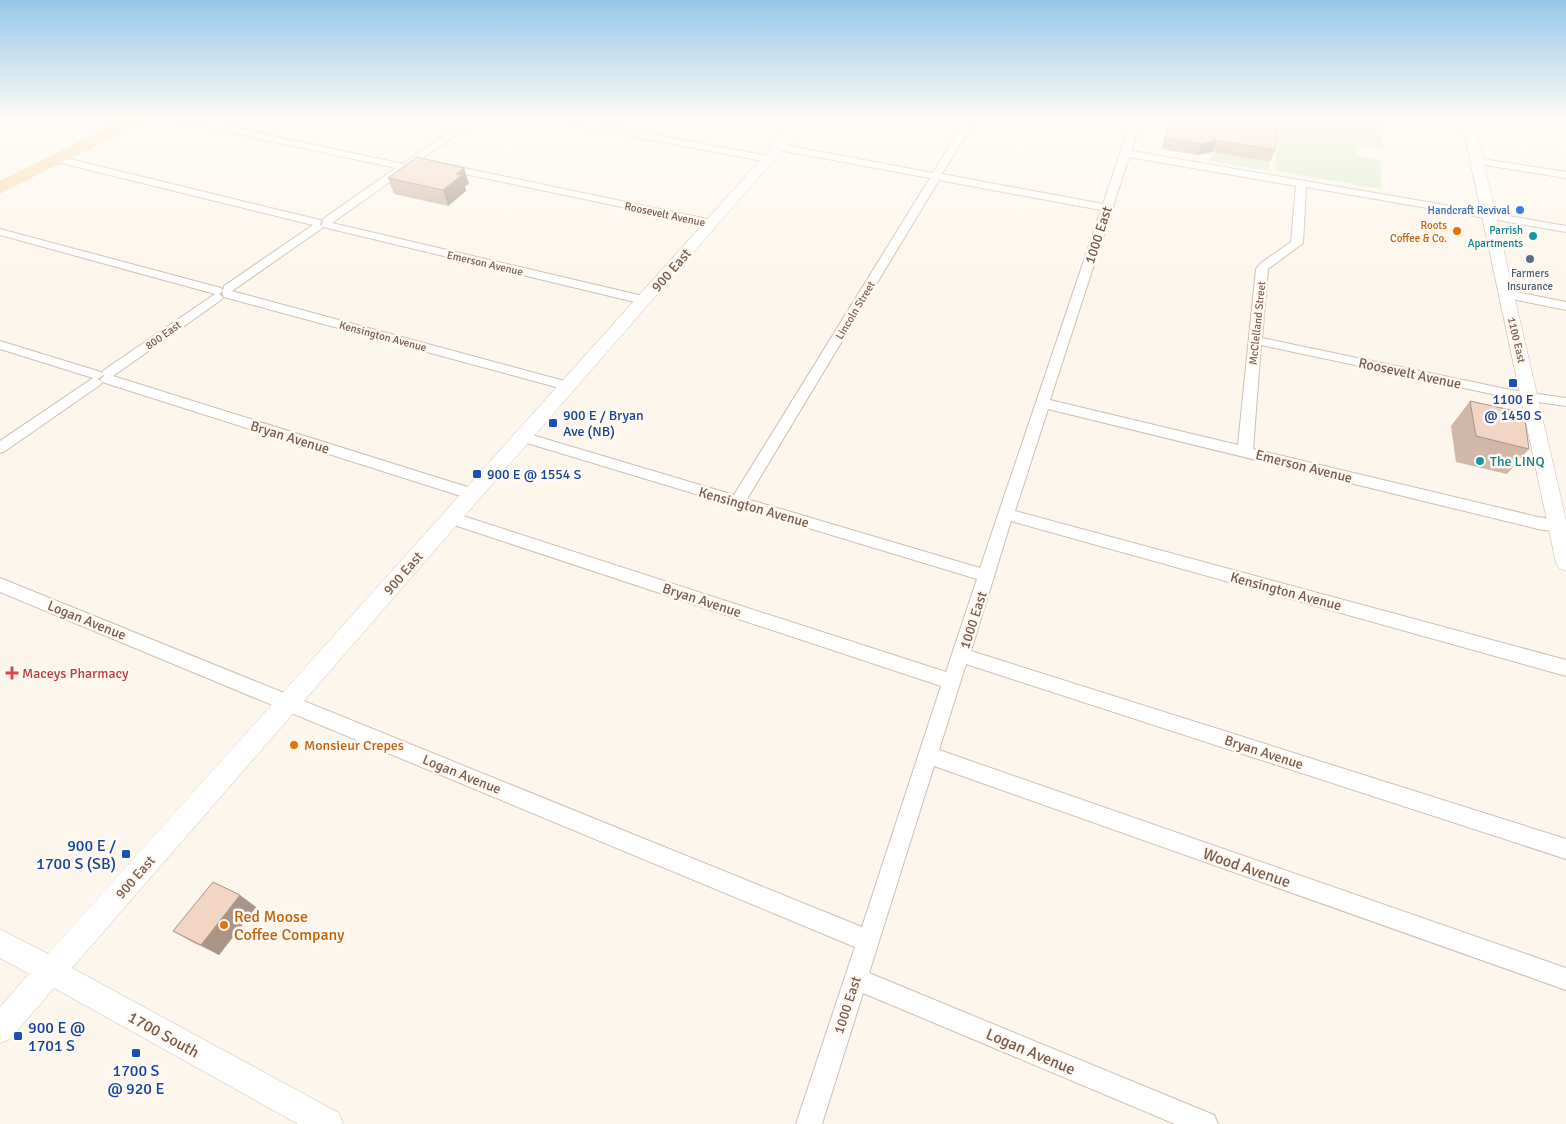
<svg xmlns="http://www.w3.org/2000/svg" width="1566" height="1124" viewBox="0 0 1566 1124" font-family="Signika,sans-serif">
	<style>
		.green { fill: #d8ecc9 }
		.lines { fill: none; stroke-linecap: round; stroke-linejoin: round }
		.minor-casing { stroke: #d1beb0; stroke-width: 2 }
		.tertiary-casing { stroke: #d1beb0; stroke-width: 1 }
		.primary-casing { stroke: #dad1cd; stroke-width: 1 }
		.minor { fill: #fff; fill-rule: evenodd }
		.tertiary { fill: #fff; fill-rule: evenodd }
		.primary { fill: #fbd9a5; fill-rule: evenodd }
		.wall { fill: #d1b7a8 }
		.shaded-wall { fill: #aa9588 }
		.building { fill: #f3d5c3; stroke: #aa9588 }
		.shop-dot { fill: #3f7fe0; stroke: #fffaf3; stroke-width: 2 }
		.food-dot { fill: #e8710a; stroke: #fffaf3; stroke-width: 2 }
		.culture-dot { fill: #0f9aa8; stroke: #fffaf3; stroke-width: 2 }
		.service-dot { fill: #5c6f8a; stroke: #fffaf3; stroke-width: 2 }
		.transit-dot { fill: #1a4fb4; stroke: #fffaf3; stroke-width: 2 }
		.health-dot { fill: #e0444e; stroke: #fffaf3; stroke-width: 2 }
		.labels { text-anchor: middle; stroke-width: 5; stroke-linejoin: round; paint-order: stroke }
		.far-shop-label { font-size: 11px; fill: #366cbe; stroke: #fffaf3; text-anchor: end }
		.far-street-label { font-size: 11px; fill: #7a5c4d; stroke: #fffaf3 }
		.far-food-label { font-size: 11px; fill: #c56008; stroke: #fffaf3; text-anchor: end }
		.far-culture-label { font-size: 11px; fill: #0d838f; stroke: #fffaf3; text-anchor: end }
		.far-service-label { font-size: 11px; fill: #4e5e75; stroke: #fffaf3 }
		.street-label { font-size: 14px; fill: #7a5c4d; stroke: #fffaf3 }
		.transit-label { font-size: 14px; fill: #164399; stroke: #fffaf3; text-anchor: start }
		.culture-label { font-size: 14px; fill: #0d838f; stroke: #fffaf3; text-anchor: start }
		.health-label { font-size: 14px; fill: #be3a42; stroke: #fffaf3; text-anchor: start }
		.food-label { font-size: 14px; fill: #c56008; stroke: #fffaf3; text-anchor: start }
		.near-transit-label { font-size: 16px; fill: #164399; stroke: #fffaf3; text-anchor: end }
		.near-street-label { font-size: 16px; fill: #7a5c4d; stroke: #fffaf3 }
		.near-food-label { font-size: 16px; fill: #c56008; stroke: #fffaf3; text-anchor: start }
	</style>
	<rect width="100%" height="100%" fill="#fdf6ec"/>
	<path class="green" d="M 1295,117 L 1381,117 L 1383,149 L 1356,145 L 1357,156 L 1380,160 L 1382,189 L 1275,171 L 1279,121 L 1294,123 Z
		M 1212,153 L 1270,162 L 1269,171 L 1211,161 Z"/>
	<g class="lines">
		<defs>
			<path id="minor" d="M 168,117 L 185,117 L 403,164 L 470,117 L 481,117 L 332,223 L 643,296 L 649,300 L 643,304 L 323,227 L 322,225 L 323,219 L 396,168 L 173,120 Z
				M 540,117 L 559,117 L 768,156 L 773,159 L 768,162 L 545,120 Z
				M 967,117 L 977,117 L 942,174 L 1103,204 L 1132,117 L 1142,117 L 1131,151 L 1566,226 L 1566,232 L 1306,187 L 1303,243 L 1268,269 L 1262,338 L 1511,390 L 1566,398 L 1566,406 L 1511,398 L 1261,345 L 1253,449 L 1538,517 L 1566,521 L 1566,533 L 1538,529 L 1048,409 L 1015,511 L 1566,660 L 1566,676 L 1011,521 L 971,651 L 1566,839 L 1566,859 L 966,664 L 939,750 L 1566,968 L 1566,990 L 934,766 L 869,973 L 1214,1115 L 1218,1124 L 1175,1124 L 863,993 L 822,1124 L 796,1124 L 855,947 L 0,592 L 0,578 L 862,927 L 941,686 L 445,522 L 443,518 L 445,514 L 451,512 L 457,514 L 946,672 L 977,579 L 517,440 L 515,437 L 517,434 L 522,432 L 734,495 L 930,178 L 779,150 L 774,147 L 779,144 L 933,173 ZM 1129,157 L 1296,186 L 1291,242 L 1261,263 L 1256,269 L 1238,445 L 1050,400 ZM 939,180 L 1101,210 L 980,568 L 747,499 Z
				M 57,156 L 320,220 L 321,222 L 320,224 L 323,227 L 321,229 L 232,291 L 572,383 L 574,386 L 572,389 L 567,390 L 224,297 L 222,294 L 224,286 L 313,225 L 53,161 L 52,159 Z
				M 1477,158 L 1566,172 L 1566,178 L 1473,163 L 1473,159 Z
				M 445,164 L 712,220 L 717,223 L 712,226 L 441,169 L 440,167 Z
				M 0,229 L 221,288 L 223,291 L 219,294 L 223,297 L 221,300 L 113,376 L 477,490 L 480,494 L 477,498 L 472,499 L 467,498 L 102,382 L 100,379 L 104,376 L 102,373 L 104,370 L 215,294 L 0,235 Z
				M 1506,290 L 1566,302 L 1566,310 L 1502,297 L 1500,294 Z
				M 0,341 L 101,372 L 103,375 L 98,379 L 102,382 L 100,385 L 5,451 L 0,453 L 0,441 L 93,378 L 0,349 Z"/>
			<path id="tertiary" d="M 799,117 L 811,117 L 72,968 L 339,1113 L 343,1124 L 298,1124 L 54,988 L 10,1039 L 0,1043 L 0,1007 L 29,974 L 0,958 L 0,929 L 48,954 Z
				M 1461,117 L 1473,117 L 1566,520 L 1566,571 L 1559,568 L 1556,563 Z
				M 1547,117 L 1566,117 L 1566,122 L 1549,119 Z"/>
			<path id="primary" d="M 130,117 L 148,117 L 146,120 L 0,193 L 0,182 Z"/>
		</defs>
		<use href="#minor" class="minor-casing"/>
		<use href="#tertiary" class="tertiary-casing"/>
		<use href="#primary" class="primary-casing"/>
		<use href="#minor" class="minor"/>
		<use href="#tertiary" class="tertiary"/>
		<use href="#primary" class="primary"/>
	</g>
	<path class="wall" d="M 1170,117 L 1279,117 L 1275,150 L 1270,162 L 1212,152 L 1197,155 L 1161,149 Z
		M 388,178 L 469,184 L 465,186 L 466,191 L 448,206 L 394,194 Z
		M 1470,401 L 1529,449 L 1507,474 L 1456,462 L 1451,426 Z
		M 256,907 L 219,955 L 192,942 L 173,931 Z"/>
	<path class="shaded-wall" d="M 1217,140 L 1212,152 L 1197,155 L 1202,144 Z
		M 464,168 L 469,184 L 465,186 L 466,191 L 448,206 L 443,190 L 456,174 Z
		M 240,895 L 256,907 L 219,955 L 201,945 Z"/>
	<path class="building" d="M 1171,117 L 1279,117 L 1275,150 L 1217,140 L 1202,144 L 1165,138 Z
		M 417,157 L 464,168 L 456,174 L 462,175 L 443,190 L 388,178 Z
		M 1470,401 L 1524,413 L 1529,449 L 1476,436 Z
		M 213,882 L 240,895 L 201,945 L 173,931 Z"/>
	<linearGradient id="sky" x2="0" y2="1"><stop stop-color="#97c7e8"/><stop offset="0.43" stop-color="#fefbf6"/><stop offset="1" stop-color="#fefbf6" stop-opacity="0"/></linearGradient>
	<rect width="1566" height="274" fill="url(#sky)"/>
	<circle class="shop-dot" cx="1520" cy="210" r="5"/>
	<g class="food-dot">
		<circle cx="1457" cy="231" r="5"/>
		<circle cx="294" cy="745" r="5"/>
		<circle cx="224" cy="925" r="5"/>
	</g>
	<g class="culture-dot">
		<circle cx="1533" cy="236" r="5"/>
		<circle cx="1480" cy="461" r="5"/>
	</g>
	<circle class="service-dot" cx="1530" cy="259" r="5"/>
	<g class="transit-dot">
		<rect x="1508" y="378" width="10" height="10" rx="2.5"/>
		<rect x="548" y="418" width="10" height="10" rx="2.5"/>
		<rect x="472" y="469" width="10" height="10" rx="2.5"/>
		<rect x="121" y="849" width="10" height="10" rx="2.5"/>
		<rect x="13" y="1031" width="10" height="10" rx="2.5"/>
		<rect x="131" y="1048" width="10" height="10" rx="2.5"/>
	</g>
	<path class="health-dot" d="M9.5 665.5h5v5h5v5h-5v5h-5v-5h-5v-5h5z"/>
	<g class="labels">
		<g class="far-shop-label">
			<text x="1510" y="214">Handcraft Revival</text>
		</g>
		<g class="far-street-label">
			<text transform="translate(665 214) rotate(12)" y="4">Roosevelt Avenue</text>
			<text transform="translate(485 263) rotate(13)" y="4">Emerson Avenue</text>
			<text transform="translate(855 310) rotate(-59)" y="4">Lincoln Street</text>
			<text transform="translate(1257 323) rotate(-84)" y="4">McClelland Street</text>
			<text transform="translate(163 335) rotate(-35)" y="4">800 East</text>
			<text transform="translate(383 336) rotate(15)" y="4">Kensington Avenue</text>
			<text transform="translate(1517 340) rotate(77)" y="4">1100 East</text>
		</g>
		<g class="far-food-label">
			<text x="1447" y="229">Roots<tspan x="1447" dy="13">Coffee &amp; Co.</tspan></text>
		</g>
		<g class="far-culture-label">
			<text x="1523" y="234">Parrish<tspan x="1523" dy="13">Apartments</tspan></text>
		</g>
		<g class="far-service-label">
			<text x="1530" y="277">Farmers<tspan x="1530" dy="13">Insurance</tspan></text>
		</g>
		<g class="street-label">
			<text transform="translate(1098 235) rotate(-72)" y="5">1000 East</text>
			<text transform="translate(671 270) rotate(-49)" y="5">900 East</text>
			<text transform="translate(1410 373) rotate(12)" y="5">Roosevelt Avenue</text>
			<text transform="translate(290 437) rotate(17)" y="5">Bryan Avenue</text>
			<text transform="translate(1304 466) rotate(14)" y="5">Emerson Avenue</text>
			<text transform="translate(754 507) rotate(16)" y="5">Kensington Avenue</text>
			<text transform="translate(403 573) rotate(-49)" y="5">900 East</text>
			<text transform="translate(1286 591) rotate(15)" y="5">Kensington Avenue</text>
			<text transform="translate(702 600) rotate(18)" y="5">Bryan Avenue</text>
			<text transform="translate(87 620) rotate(22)" y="5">Logan Avenue</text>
			<text transform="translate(973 620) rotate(-72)" y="5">1000 East</text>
			<text transform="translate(1264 752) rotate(18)" y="5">Bryan Avenue</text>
			<text transform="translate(462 774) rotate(22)" y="5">Logan Avenue</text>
			<text transform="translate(135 877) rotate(-49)" y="5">900 East</text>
			<text transform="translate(847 1005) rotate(-72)" y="5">1000 East</text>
		</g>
		<g class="transit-label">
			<text x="1513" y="404" text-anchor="middle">1100 E<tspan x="1513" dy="16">@ 1450 S</tspan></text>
			<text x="563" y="420">900 E / Bryan<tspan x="563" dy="16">Ave (NB)</tspan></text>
			<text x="487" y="479">900 E @ 1554 S</text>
		</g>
		<g class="culture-label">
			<text x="1490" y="466">The LINQ</text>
		</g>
		<g class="health-label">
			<text x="22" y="678">Maceys Pharmacy</text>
		</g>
		<g class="food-label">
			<text x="304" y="750">Monsieur Crepes</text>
		</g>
		<g class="near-transit-label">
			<text x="116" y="851">900 E /<tspan x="116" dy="18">1700 S (SB)</tspan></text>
			<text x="28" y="1033" text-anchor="start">900 E @<tspan x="28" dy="18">1701 S</tspan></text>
			<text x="136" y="1076" text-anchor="middle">1700 S<tspan x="136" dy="18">@ 920 E</tspan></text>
		</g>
		<g class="near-street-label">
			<text transform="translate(1247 867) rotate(19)" y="6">Wood Avenue</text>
			<text transform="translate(164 1034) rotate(29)" y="6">1700 South</text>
			<text transform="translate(1031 1051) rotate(23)" y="6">Logan Avenue</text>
		</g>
		<g class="near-food-label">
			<text x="234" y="922">Red Moose<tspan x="234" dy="18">Coffee Company</tspan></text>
		</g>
	</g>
</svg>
